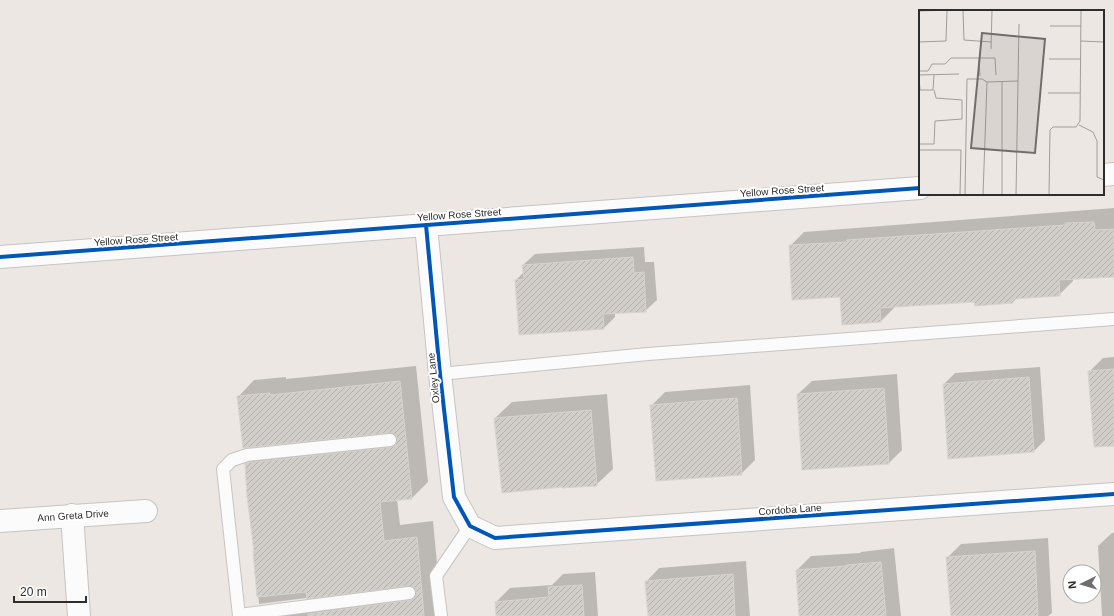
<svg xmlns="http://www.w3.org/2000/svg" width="1114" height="616" viewBox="0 0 1114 616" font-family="Helvetica,sans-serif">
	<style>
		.shadow { fill: #0003 }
		.building { fill: url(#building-hatch); stroke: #d7d3ce }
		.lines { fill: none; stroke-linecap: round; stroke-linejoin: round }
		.lane-casing { stroke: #c5c4c4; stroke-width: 14 }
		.street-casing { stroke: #c5c4c4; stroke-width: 24 }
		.lane { stroke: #fcfbfb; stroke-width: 12 }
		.street { stroke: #fcfbfb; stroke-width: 22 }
		.cycleway-casing { stroke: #fff; stroke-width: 6 }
		.cycleway { stroke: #0057b8; stroke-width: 4 }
		.labels { text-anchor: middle; stroke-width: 4; stroke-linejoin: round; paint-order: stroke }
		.street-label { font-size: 10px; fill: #2d2d2d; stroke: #fff }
		.inset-road { fill: none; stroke: #a09d9a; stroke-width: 1 }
		.view { fill: #706e6c; fill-opacity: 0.15; stroke: #706e6c; stroke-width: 2 }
		.inset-edge { fill: none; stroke: #2d2d2d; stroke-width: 2 }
	</style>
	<defs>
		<pattern id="building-hatch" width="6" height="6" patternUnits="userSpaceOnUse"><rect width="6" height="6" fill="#d1cdc9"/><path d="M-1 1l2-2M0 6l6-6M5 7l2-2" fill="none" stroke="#b4b0ad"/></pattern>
	</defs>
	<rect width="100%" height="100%" fill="#ece7e2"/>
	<path class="shadow" d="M 1114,208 L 1114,276 L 1073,278 L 1073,281 L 1059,295 L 1017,298 L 1013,302 L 975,301 L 895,307 L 881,321 L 841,296 L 790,246 L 804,232 Z
		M 644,247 L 645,262 L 654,262 L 657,300 L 645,311 L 615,313 L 615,317 L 604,328 L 516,280 L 524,272 L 523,265 L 535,254 Z
		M 1114,357 L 1114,445 L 1089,372 L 1103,358 Z
		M 416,366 L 428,482 L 412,498 L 397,499 L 400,525 L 433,521 L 442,616 L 265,616 L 277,604 L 413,586 L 408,585 L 259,604 L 246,464 L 263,448 L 394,433 L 238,397 L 254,380 L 286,377 L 286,379 Z
		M 1040,367 L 1045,440 L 1034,451 L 944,384 L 955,373 Z
		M 897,374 L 902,450 L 889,463 L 798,394 L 812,381 Z
		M 750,385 L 755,460 L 741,474 L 651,406 L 665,392 Z
		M 607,394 L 613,469 L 596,485 L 495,418 L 512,402 Z
		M 1112,533 L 1114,533 L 1114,616 L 1102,616 L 1098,546 Z
		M 1048,538 L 1052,613 L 1048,616 L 952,616 L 947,558 L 961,544 Z
		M 894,548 L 901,616 L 800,616 L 797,570 L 811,556 L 860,553 L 861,552 Z
		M 746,561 L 750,616 L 649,616 L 646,582 L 659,568 Z
		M 595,572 L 598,616 L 497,616 L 496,602 L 510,588 L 552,585 L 563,574 Z"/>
	<path class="building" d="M 1094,222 L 1095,230 L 1114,229 L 1114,277 L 1059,280 L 1060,296 L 1013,299 L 1013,303 L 975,306 L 974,302 L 880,308 L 881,322 L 842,325 L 840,297 L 792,300 L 789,245 L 848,242 L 847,240 L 890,237 L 1066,225 L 1065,223 Z
		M 633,257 L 634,273 L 644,272 L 646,312 L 603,314 L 604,329 L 519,335 L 515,280 L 524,279 L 522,265 Z
		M 1114,369 L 1114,446 L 1094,447 L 1088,371 Z
		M 1029,377 L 1034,452 L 948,459 L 943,384 Z
		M 400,381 L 412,499 L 380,502 L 384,541 L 417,537 L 424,616 L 308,616 L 308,614 L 410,600 L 416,596 L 416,592 L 415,588 L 408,586 L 307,599 L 306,592 L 257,597 L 253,551 L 254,551 L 247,496 L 245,463 L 391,447 L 395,446 L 397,440 L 396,435 L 389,433 L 243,448 L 237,396 L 270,393 L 270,395 Z
		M 884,388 L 889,464 L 802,470 L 797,394 Z
		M 737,398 L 742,475 L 656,481 L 650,405 Z
		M 591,410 L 597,486 L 562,488 L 562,487 L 502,493 L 494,418 Z
		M 1035,551 L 1038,616 L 951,616 L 946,557 Z
		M 881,562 L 886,616 L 799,616 L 796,570 L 846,566 L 846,565 Z
		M 733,574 L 735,616 L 648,616 L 645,581 Z
		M 582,585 L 584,616 L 496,616 L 495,602 L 549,597 L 548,587 Z"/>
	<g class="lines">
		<defs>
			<path id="lane" d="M 440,374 L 648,354 L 1114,319
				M 239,615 L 409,593
				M 239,616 L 223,469 L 232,460 L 247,455 L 390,440
				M 441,616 L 436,576 L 470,526"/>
			<path id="street" d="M 1103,175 L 1114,174
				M 426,225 L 440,374 L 454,497 L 470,526 L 495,538 L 1114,494
				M 0,257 L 920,188
				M 72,515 L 79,616
				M 0,521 L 146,511"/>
		</defs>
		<use href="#lane" class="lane-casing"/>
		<use href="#street" class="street-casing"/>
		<use href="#lane" class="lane"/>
		<use href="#street" class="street"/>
		<defs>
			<path id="cycleway" d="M 426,225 L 440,374 L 454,497 L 470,526 L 495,538 L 1114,494
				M 0,257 L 920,188"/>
		</defs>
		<use href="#cycleway" class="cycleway-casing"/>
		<use href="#cycleway" class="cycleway"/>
	</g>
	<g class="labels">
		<g class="street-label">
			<text transform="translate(782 190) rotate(-4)" y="4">Yellow Rose Street</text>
			<text transform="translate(459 214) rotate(-4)" y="4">Yellow Rose Street</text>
			<text transform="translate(136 239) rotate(-4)" y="4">Yellow Rose Street</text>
			<text transform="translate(433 378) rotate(-96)" y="4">Oxley Lane</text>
			<text transform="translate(790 509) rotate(-4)" y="4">Cordoba Lane</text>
			<text transform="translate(73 515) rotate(-4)" y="4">Ann Greta Drive</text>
		</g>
	</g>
	<g transform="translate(919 10)">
		<rect width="185" height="185" fill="#ece7e2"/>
		<path class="inset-road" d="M 44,0 L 45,30 L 72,32M 0,1 L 28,0 L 27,31 L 0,32M 131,16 L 162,16M 162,31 L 185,32M 72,39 L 73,0M 60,48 L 61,66M 130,49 L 162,49M 0,61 L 9,61 L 13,54 L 26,54 L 32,48 L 76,48 L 77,65M 0,65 L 1,80 L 14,80 L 15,65M 0,65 L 40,64M 68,72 L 99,71M 129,83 L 161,83M 160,115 L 174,122 L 178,131 L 178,167 L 185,170M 0,134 L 15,134 L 16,111 L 43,109 L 43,90 L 17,88 L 15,80M 0,140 L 42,140 L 41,185M 46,185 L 48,69 L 63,69 L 68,72M 64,185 L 68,72M 83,185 L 83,71M 97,185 L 100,14M 130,185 L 131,120 L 134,117 L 157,117 L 161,111 L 162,0"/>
		<path class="view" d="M 63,23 L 126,29 L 116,143 L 52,138 Z"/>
		<rect width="185" height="185" class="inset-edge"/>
	</g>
	<g transform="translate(1082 584) rotate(265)"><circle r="19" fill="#ffffff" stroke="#ababab"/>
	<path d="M0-3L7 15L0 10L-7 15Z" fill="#706e6c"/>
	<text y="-6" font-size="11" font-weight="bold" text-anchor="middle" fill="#2d2d2d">N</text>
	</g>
	<path d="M14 596v6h72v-6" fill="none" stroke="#2d2d2d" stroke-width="2"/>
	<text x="20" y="596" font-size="12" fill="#2d2d2d" stroke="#ffffff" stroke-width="3" paint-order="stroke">20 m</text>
</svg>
